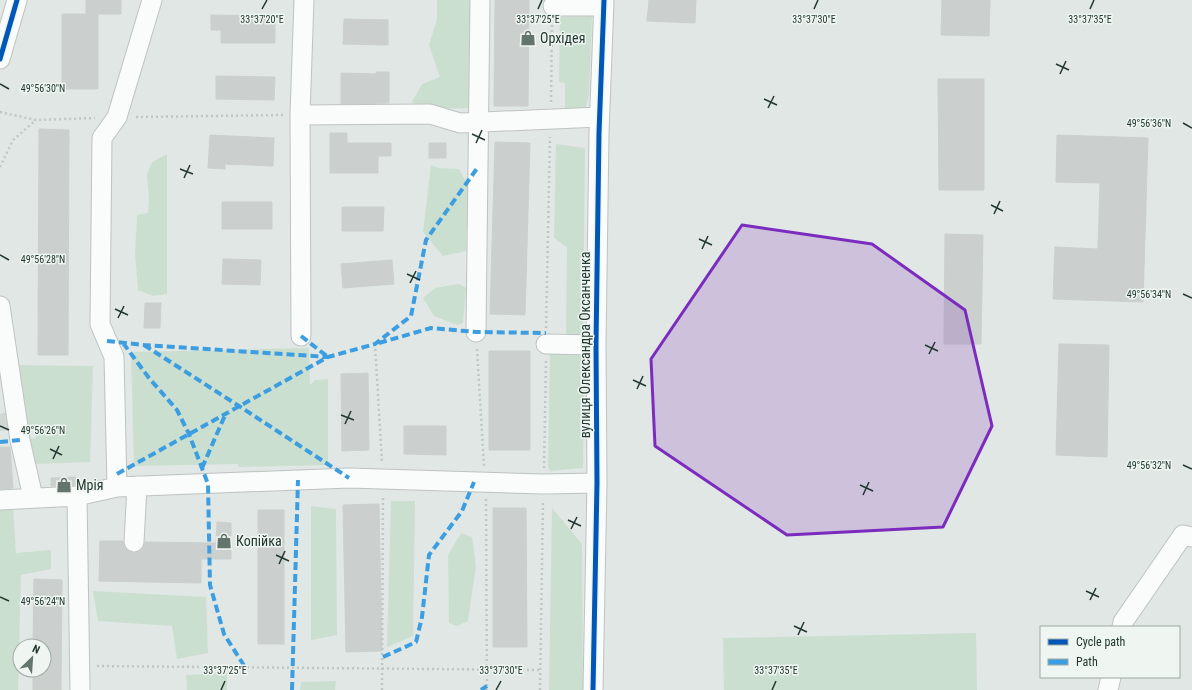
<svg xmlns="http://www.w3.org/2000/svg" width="1192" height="690" viewBox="0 0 1192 690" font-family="'Roboto Condensed',sans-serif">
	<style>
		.built { fill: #cfd8d3 }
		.green { fill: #cbdfd0 }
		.building { fill: #cbd0ce; stroke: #cad0cd }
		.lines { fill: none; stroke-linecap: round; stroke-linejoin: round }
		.minor-casing { stroke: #bec3c1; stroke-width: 21 }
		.path { stroke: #bfc7c4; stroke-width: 2.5; stroke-dasharray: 2 3; stroke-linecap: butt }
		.minor { stroke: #fafbfb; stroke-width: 19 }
		.quiet { stroke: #3c9ee1; stroke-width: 4; stroke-dasharray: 8 4; stroke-linecap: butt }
		.cycleway-casing { stroke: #eff6f2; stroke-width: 8 }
		.cycleway { stroke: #0057b8; stroke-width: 5 }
		.marked { fill: #7b2cbf; fill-opacity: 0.2; stroke: #7b2cbf; stroke-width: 3; stroke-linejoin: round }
		.ticks { fill: none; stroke: #21372f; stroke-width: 1.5 }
		.labels { text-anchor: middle; stroke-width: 3; stroke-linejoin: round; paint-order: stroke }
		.poi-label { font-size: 14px; fill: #21372f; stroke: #eff6f2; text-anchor: start }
		.street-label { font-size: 14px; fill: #21372f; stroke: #eff6f2 }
		.ticks-label { font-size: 10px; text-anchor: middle; fill: #21372f; stroke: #eff6f2; stroke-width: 3; stroke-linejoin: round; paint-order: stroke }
	</style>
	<rect width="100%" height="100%" fill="#e1e7e4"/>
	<path class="built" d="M 9,412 L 11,430 L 0,431 L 0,414 Z"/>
	<path class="green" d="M 437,0 L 471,0 L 474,108 L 422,109 L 412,102 L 422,84 L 440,77 L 429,45 L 437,19 Z
		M 592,16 L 589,94 L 586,108 L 565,108 L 565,83 L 559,82 L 560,17 Z
		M 556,144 L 585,148 L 583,336 L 566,335 L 567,247 L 554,238 Z
		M 167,154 L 167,294 L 153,296 L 138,290 L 135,253 L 137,215 L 148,213 L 149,198 L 147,174 L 152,162 Z
		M 431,165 L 439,168 L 459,169 L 471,191 L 466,235 L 466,251 L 443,256 L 423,232 Z
		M 459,284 L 466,288 L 463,323 L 457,325 L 434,316 L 423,298 L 435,288 Z
		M 309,348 L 310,385 L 315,380 L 328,379 L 328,465 L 238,467 L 238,464 L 134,466 L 131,352 Z
		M 550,349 L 585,350 L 583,468 L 550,471 L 548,467 Z
		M 17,365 L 93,366 L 90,462 L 34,464 L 30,439 L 36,438 L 34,424 L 27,425 Z
		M 391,501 L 415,501 L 413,636 L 387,647 Z
		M 311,506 L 336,509 L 337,635 L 311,640 Z
		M 13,507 L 16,553 L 51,550 L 51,569 L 21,575 L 18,690 L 0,690 L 0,508 Z
		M 552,508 L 582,544 L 583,690 L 549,690 Z
		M 461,533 L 472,537 L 476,566 L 468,621 L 457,626 L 449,623 L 448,555 Z
		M 93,591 L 206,597 L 208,653 L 177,659 L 172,626 L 98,621 Z
		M 976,633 L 977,690 L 724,690 L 723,638 Z
		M 227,673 L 227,690 L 187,690 L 186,675 Z
		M 336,681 L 335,690 L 300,690 L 301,682 Z"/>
	<path class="building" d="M 86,0 L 121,0 L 121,14 L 98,14 L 98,89 L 62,89 L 62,14 L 86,14 Z
		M 495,0 L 529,0 L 528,106 L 494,106 Z
		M 649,0 L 696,0 L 695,23 L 647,21 Z
		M 942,0 L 990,0 L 989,36 L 941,35 Z
		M 211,15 L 275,16 L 275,43 L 221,43 L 221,30 L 211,30 Z
		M 344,19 L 388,20 L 388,45 L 343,44 Z
		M 376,72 L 389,72 L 389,103 L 341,104 L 341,73 L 376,74 Z
		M 216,76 L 275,77 L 274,100 L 216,99 Z
		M 938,79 L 984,79 L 984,190 L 939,190 Z
		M 39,129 L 69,130 L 68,355 L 38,355 Z
		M 330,133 L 347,133 L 347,143 L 391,143 L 391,156 L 378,156 L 378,173 L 330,173 Z
		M 210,135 L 274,138 L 273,166 L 225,164 L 225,169 L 208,168 Z
		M 1057,135 L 1148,138 L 1143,302 L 1053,299 L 1055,247 L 1098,249 L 1100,183 L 1056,182 Z
		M 495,142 L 530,143 L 525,315 L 490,314 Z
		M 429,143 L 446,143 L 446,158 L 429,158 Z
		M 222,202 L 272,202 L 272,229 L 222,229 Z
		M 342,207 L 384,207 L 383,231 L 342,231 Z
		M 945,234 L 983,235 L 981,344 L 944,344 Z
		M 223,259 L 261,260 L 260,285 L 222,284 Z
		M 392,260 L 394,284 L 343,288 L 341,264 Z
		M 145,303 L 161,303 L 160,328 L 144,328 Z
		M 1059,344 L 1109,345 L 1107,457 L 1056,455 Z
		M 489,351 L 530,351 L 530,450 L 489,450 Z
		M 368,373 L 369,450 L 342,451 L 341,374 Z
		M 404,426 L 446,426 L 446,455 L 404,454 Z
		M 0,447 L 10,447 L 13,488 L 0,489 Z
		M 76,477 L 76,485 L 51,486 L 51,478 Z
		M 379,504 L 382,651 L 346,652 L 343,505 Z
		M 493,508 L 526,508 L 527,647 L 493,647 Z
		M 258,510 L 284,510 L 284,644 L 258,644 Z
		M 217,522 L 231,523 L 231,559 L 201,559 L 201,583 L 99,581 L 100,541 L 123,541 L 124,547 L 128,551 L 134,553 L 139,552 L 143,548 L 145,542 L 216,543 Z
		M 34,579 L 62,580 L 61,690 L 33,690 L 33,670 L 44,670 L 44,646 L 33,646 Z"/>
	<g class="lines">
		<defs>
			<path id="minor" d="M 553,6 L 604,6
				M 0,59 L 17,0
				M 300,115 L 430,114 L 460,123 L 599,117
				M 0,306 L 20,440 L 33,497
				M 476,332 L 480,0
				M 301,336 L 300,115 L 304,0
				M 546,344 L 596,345
				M 117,487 L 114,357 L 100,324 L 102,138 L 117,117 L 152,0
				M 77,496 L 80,690
				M 0,500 L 77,496 L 117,487 L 349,478 L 543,484 L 597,483
				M 134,542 L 137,486
				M 1122,627 L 1123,622 L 1183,535 L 1192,537
				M 593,690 L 597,483 L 596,345 L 599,133 L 604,0
				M 1108,690 L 1111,677"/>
		</defs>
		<use href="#minor" class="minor-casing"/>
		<path class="path" d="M 551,102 L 552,23
			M 0,112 L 36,120 L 95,118
			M 136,117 L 283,115
			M 0,167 L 13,140 L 36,120
			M 546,328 L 550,137
			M 375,344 L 382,462
			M 477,349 L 484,466
			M 544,468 L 546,361
			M 486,499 L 487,690
			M 97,666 L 540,670
			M 382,690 L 383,497
			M 540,690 L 543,501"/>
		<use href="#minor" class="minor"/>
		<path class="quiet" d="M 301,336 L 328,357
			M 107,341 L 144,345 L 328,357
			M 123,343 L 149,378 L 177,410 L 189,434 L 208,484 L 210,585 L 224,634 L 245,667
			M 379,343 L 431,328 L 476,332 L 546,333
			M 144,345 L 239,406 L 349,478
			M 0,442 L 20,440
			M 202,468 L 226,413
			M 117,474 L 328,357 L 375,344 L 411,316 L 426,240 L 478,167
			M 383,657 L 416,642 L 422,617 L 429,555 L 462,511 L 474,482
			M 292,690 L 298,480
			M 481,690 L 487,686"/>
		<defs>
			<path id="cycleway" d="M 0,59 L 17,0
				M 593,690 L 597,483 L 596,345 L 599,133 L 604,0"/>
		</defs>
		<use href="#cycleway" class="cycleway-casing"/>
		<use href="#cycleway" class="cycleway"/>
	</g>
	<path class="marked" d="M 742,225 L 872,244 L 965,310 L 992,426 L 943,527 L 787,535 L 655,446 L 651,359 Z"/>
	<path class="ticks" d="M 262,9 L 267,0M 538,9 L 542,0M 814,9 L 818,0M 1090,9 L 1094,0M 1056,64 L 1069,70M 1060,74 L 1066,61M 0,84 L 9,89M 764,99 L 777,105M 768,108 L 774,96M 1183,123 L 1192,128M 472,134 L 485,140M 476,143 L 482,130M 180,169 L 193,174M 184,178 L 190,165M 991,205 L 1003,211M 994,214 L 1000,201M 699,239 L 712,245M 702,249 L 708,236M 0,255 L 9,260M 407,274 L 420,280M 410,283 L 416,271M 1183,294 L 1192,298M 115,309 L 128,315M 118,318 L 124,306M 925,345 L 938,351M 929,354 L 935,342M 633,380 L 646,386M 637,389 L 643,376M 341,415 L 354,420M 345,424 L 351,411M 0,426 L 9,430M 50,449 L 62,455M 53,459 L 59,446M 1183,465 L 1192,469M 860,485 L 873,491M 863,495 L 869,482M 568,520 L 581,526M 571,529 L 577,517M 276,555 L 289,561M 279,564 L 285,551M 1086,591 L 1099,597M 0,597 L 9,601M 1090,600 L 1096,588M 794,626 L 807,632M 798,635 L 804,622M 221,690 L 225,681M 496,690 L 501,681M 772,690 L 776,681"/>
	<defs>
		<symbol id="shop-bare" viewBox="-9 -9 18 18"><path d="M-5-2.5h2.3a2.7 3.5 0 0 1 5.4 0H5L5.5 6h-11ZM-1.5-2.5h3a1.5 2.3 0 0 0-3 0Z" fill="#64756e" stroke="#eff6f2" stroke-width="2.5" paint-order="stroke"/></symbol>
	</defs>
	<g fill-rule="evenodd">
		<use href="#shop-bare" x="517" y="27" width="22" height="22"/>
		<use href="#shop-bare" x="53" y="474" width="22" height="22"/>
		<use href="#shop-bare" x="213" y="530" width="22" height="22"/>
	</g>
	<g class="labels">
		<g class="poi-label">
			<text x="540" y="43">Орхідея</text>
			<text x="76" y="490">Мрія</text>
			<text x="236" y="546">Копійка</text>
		</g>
		<g class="street-label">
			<text transform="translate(585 345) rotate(-90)" y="5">вулиця Олександра Оксанченка</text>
		</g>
	</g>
	<g class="ticks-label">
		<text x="262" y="23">33°37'20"E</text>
		<text x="538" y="23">33°37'25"E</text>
		<text x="814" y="23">33°37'30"E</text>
		<text x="1090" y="23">33°37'35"E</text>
		<text x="43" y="92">49°56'30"N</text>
		<text x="1149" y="127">49°56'36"N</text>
		<text x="43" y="263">49°56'28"N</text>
		<text x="1149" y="298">49°56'34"N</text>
		<text x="43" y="434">49°56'26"N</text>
		<text x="1149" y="469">49°56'32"N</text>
		<text x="43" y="605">49°56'24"N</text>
		<text x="225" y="674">33°37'25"E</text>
		<text x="501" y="674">33°37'30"E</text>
		<text x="776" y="674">33°37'35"E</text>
	</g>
	<rect x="1040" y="626" width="140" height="52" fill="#eff6f2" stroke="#9daaa4"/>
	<rect x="1048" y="639" width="20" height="6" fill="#0057b8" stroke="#9daaa4"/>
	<text x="1076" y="646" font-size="12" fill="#21372f">Cycle path</text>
	<rect x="1048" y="659" width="20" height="6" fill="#3c9ee1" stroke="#9daaa4"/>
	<text x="1076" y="666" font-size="12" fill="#21372f">Path</text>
	<g transform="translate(32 658) rotate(25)"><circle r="19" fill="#eff6f2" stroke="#9daaa4"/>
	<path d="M0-3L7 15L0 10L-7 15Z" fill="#64756e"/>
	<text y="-6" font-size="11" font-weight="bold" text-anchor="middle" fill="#21372f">N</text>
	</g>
</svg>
